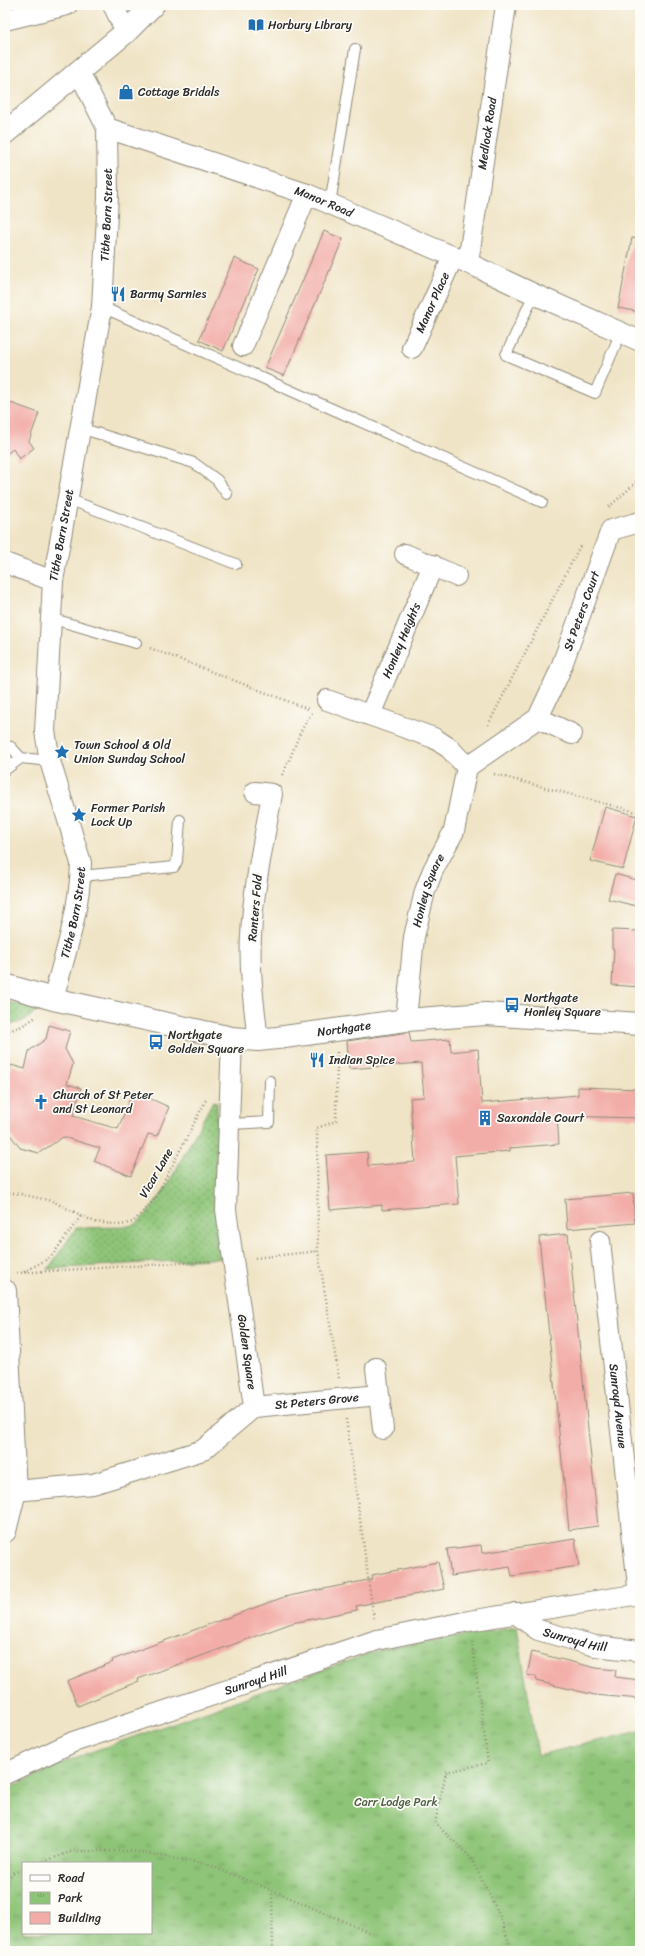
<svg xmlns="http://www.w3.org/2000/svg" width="645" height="1956" viewBox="0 0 645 1956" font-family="Sriracha,sans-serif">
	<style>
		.grass { fill: url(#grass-dots); stroke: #5c7851 }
		.park { fill: url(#park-tufts); stroke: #5c7851; fill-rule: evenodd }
		.building { fill: #f3ada8 }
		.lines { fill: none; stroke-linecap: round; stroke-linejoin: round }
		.lane-casing { stroke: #8e8878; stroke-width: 12 }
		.street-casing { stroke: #8e8878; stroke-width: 22 }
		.secondary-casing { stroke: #8e8878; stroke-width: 24 }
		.path { stroke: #8e8878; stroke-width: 2.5; stroke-dasharray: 1 3; stroke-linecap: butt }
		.lane { stroke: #fff; stroke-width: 10 }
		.street { stroke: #fff; stroke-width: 20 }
		.secondary { stroke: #fff; stroke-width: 22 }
		.labels { text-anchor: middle; stroke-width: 3.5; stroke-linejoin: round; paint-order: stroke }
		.poi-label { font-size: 12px; fill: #2b2b2b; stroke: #fdfcf7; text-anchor: start }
		.street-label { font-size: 12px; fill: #2b2b2b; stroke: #fdfcf7 }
		.park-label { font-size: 12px; fill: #4e6146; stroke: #fdfcf7 }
	</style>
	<defs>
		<pattern id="grass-dots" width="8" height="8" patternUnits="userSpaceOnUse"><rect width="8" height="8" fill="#8ec477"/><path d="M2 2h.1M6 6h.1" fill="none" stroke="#749f62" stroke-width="1.8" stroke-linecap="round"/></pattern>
		<pattern id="park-tufts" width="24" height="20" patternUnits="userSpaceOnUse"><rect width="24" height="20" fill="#8ec477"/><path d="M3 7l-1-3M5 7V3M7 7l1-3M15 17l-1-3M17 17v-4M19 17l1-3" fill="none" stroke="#749f62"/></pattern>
	</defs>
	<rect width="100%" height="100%" fill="#fdfcf7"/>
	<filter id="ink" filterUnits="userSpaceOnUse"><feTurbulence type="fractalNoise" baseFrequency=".025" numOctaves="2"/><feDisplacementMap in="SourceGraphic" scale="8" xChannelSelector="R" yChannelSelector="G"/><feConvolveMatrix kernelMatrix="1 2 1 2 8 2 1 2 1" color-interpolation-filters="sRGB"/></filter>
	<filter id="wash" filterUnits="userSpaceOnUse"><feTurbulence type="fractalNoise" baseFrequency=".012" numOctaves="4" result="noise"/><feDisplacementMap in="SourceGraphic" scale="16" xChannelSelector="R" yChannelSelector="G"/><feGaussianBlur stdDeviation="0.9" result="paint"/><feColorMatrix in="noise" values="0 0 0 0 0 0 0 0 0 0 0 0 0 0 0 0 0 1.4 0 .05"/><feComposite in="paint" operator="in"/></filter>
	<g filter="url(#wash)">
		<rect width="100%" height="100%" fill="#f0e4c6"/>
		<path class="grass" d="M 5,1001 L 36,1009 C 30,1022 17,1022 5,1027 Z
			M 213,1101 L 217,1102 L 216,1208 L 222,1258 L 48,1269 L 76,1228 L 124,1227 L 136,1224 L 150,1210 L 166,1188 Z"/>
		<path class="park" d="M 517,1627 L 538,1755 L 640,1731 L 640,1951 L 5,1951 L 5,1790 L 77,1757 L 379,1650 ZM 23,1863 L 151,1863 L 151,1933 L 23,1933 Z"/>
		<g id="blocks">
			<path class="building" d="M 324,231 L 343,239 L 284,376 L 265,368 Z
				M 632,238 L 640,239 L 640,312 L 618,308 Z
				M 234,258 L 259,269 L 223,351 L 199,340 Z
				M 5,401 L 39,413 L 29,441 L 34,448 L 19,459 L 13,449 L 5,455 Z
				M 605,807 L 637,816 L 623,869 L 590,861 Z
				M 615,874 L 640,881 L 640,907 L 608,899 Z
				M 612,930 L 640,931 L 640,987 L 612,985 L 614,949 L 612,949 Z
				M 49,1025 L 70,1031 L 65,1049 L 73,1064 L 67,1084 L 81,1088 L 73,1116 L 118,1129 L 133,1091 L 169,1107 L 157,1136 L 148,1134 L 131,1176 L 94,1161 L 100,1148 L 63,1137 L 39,1153 L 20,1148 L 9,1133 L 5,1132 L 5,1089 L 11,1065 L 25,1069 L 29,1051 L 46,1039 Z
				M 409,1032 L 411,1042 L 450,1039 L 451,1052 L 478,1049 L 482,1103 L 578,1095 L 578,1087 L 640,1089 L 640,1118 L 557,1116 L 559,1144 L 510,1148 L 510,1151 L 455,1156 L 459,1204 L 382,1210 L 382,1205 L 330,1210 L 326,1155 L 367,1152 L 368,1166 L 415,1162 L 410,1098 L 424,1097 L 421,1063 L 349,1069 L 347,1041 Z
				M 633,1193 L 635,1223 L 567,1229 L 565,1199 Z
				M 568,1234 L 598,1526 L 569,1530 L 539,1237 Z
				M 575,1539 L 579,1566 L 512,1576 L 510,1567 L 451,1576 L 447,1549 L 481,1545 L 482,1553 Z
				M 438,1562 L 444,1589 L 356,1606 L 357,1610 L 292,1623 L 138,1679 L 139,1681 L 78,1706 L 67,1681 L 113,1662 L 112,1660 L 284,1597 L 373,1579 L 372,1575 Z
				M 532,1652 L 596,1668 L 616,1670 L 615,1677 L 640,1680 L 640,1699 L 595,1695 L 536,1681 L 537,1677 L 527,1675 Z"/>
		</g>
	</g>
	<g filter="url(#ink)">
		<use href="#blocks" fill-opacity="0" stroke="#8e8878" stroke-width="1"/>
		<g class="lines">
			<defs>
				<path id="lane" d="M 330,204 L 355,49
					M 534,294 L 506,355 L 595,393 L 621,332
					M 102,307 L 542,502
					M 80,428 L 194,463 L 217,480 L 227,494
					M 68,499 L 236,564
					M 50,618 L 136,643
					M 5,746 L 11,747 L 21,758 L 50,761
					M 5,770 L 21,758
					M 81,876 L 174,867 L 177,861 L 180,820
					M 229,1124 L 269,1122 L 270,1081"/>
				<g id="street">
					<path d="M 113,5 L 126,32"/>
					<path d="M 5,20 L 67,5"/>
					<path id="s1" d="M 107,128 L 307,194 L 468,263 L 534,294 L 640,341"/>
					<path id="s2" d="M 468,263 L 506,5"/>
					<path d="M 243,346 L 307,194"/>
					<path id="s3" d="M 412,348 L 453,257"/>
					<path d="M 405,554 L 456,576"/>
					<path d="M 5,563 L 53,581"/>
					<path d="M 327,700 L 434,738 L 449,748 L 467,767"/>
					<path id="s4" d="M 370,715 L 433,565"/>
					<path d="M 538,718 L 572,734"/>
					<path id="s5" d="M 467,767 L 538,718 L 559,673 L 611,530 L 640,522"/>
					<path d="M 255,792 L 272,794 C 264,841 253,889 251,936 C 249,970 254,1006 258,1040"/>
					<path id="s6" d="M 53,999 C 65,955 80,909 81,863 L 50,761 L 45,731 L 53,581 L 102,307 L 108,196 L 107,128 L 79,72"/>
					<path id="s7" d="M 406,1020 L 414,937 L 425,891 L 433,870 L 454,831 L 467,767"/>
					<path id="s8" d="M 600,1241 L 639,1595"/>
					<path d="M 376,1368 L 383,1429"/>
					<path id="s9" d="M 254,1407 L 379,1395"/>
					<path d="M 15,1491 L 93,1484 L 203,1450 L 254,1407 L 226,1210 L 232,1038"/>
					<path id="s10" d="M 515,1613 L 538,1630 L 595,1646 L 640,1651"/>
					<path id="s11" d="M 5,1774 L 73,1742 L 377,1640 L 469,1621 L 640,1594"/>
				</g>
				<g id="secondary">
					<path d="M 5,133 L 126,32 L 153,5"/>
					<path id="s12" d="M 5,985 L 53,999 L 232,1038 L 258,1040 L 277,1038 L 406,1020 L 486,1014 L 640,1024"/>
					<path d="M 5,1291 L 15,1491 L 5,1531"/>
				</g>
			</defs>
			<use href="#lane" class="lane-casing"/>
			<use href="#street" class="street-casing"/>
			<use href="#secondary" class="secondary-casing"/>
			<path class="path" d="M 609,507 L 640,479
				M 150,648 L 308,709
				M 488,725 L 581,544
				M 494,774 L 640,813
				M 282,775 C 294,753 297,733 312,713
				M 5,1032 L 20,1027 L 36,1017
				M 337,1052 L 336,1121 L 317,1128 L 318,1251 L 339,1378
				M 5,1193 L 16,1193 L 52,1201 L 95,1222 L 121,1225 L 133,1222 L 155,1199 L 207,1098
				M 255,1258 L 318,1251
				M 24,1272 L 51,1257 L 81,1216
				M 17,1273 L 212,1261
				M 346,1419 L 374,1620
				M 472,1642 L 488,1763 L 446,1772 L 435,1823 L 471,1858 L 500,1916 L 512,1951
				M 40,1863 L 73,1851 L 132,1851 L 206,1864 L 272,1890 L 273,1951
				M 5,1882 L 13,1873 L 23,1869
				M 272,1890 L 368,1932"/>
			<use href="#lane" class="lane"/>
			<use href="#street" class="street"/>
			<use href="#secondary" class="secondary"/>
		</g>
	</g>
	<defs>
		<symbol id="library-bare" viewBox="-9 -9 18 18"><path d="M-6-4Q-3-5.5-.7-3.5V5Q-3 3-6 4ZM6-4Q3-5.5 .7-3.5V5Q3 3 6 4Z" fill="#1f6fb2" stroke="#fdfcf7" stroke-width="2.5" paint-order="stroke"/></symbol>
		<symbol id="shop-bare" viewBox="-9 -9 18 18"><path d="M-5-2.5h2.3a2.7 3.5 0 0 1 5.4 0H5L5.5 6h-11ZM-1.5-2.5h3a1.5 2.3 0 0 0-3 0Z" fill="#1f6fb2" stroke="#fdfcf7" stroke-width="2.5" paint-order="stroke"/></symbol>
		<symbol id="restaurant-bare" viewBox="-9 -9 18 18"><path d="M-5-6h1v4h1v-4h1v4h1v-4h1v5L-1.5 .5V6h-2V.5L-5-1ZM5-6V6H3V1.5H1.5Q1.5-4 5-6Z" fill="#1f6fb2" stroke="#fdfcf7" stroke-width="2.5" paint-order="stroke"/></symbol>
		<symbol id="sight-bare" viewBox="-9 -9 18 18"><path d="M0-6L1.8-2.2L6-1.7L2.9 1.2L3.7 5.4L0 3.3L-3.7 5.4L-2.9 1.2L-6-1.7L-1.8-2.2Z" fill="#1f6fb2" stroke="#fdfcf7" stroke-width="2.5" paint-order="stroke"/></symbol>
		<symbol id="bus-bare" viewBox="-9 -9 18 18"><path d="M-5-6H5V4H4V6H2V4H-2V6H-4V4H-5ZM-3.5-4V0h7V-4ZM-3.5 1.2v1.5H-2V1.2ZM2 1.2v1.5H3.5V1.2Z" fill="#1f6fb2" stroke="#fdfcf7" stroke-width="2.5" paint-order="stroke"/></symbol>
		<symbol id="church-bare" viewBox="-9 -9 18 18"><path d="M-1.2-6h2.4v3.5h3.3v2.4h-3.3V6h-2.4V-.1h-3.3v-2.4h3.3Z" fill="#1f6fb2" stroke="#fdfcf7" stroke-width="2.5" paint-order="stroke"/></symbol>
		<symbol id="building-bare" viewBox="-9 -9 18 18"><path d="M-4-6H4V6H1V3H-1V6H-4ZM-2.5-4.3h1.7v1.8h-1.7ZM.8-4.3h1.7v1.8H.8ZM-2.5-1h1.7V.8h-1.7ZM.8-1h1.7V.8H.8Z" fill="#1f6fb2" stroke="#fdfcf7" stroke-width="2.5" paint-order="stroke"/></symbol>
	</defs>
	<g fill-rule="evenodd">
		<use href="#library-bare" x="245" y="14" width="22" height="22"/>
		<use href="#shop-bare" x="115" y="81" width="22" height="22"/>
		<use href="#restaurant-bare" x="107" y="283" width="22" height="22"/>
		<use href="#sight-bare" x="51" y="741" width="22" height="22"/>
		<use href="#sight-bare" x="68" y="804" width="22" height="22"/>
		<use href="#bus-bare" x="501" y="994" width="22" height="22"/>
		<use href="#bus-bare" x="145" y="1031" width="22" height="22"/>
		<use href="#restaurant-bare" x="306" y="1049" width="22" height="22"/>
		<use href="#church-bare" x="30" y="1091" width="22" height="22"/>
		<use href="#building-bare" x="474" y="1107" width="22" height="22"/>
	</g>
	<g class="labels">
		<g class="poi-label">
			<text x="268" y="29">Horbury Library</text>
			<text x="138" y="96">Cottage Bridals</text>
			<text x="130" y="298">Barmy Sarnies</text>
			<text x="74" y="749">Town School &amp; Old<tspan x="74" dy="14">Union Sunday School</tspan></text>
			<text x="91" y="812">Former Parish<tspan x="91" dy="14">Lock Up</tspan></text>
			<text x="524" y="1002">Northgate<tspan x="524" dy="14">Honley Square</tspan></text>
			<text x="168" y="1039">Northgate<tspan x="168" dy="14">Golden Square</tspan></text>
			<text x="329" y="1064">Indian Spice</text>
			<text x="53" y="1099">Church of St Peter<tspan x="53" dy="14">and St Leonard</tspan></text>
			<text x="497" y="1122">Saxondale Court</text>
		</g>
		<g class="street-label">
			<text dy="4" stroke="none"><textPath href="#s2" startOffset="131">Medlock Road</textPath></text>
			<text dy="4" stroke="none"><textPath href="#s1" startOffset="229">Manor Road</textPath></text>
			<text dy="4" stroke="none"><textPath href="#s6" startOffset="797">Tithe Barn Street</textPath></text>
			<text dy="4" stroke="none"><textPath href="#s3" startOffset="50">Manor Place</textPath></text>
			<text dy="4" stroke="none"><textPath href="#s6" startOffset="473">Tithe Barn Street</textPath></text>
			<text dy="4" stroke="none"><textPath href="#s5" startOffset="202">St Peters Court</textPath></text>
			<text dy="4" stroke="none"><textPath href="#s4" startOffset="81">Honley Heights</textPath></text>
			<text dy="4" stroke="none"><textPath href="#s7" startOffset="132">Honley Square</textPath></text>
			<text transform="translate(255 908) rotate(-85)" y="4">Ranters Fold</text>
			<text dy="4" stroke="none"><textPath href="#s6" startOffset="89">Tithe Barn Street</textPath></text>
			<text dy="4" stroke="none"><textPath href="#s12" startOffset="346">Northgate</textPath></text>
			<text transform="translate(156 1173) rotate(-60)" y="4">Vicar Lane</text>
			<text transform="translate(247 1352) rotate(82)" y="4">Golden Square</text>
			<text dy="4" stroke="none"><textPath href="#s9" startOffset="63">St Peters Grove</textPath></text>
			<text dy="4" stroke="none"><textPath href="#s8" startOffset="166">Sunroyd Avenue</textPath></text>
			<text dy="4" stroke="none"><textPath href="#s10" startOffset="67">Sunroyd Hill</textPath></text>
			<text dy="4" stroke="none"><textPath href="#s11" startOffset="268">Sunroyd Hill</textPath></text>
		</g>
		<g class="park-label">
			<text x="396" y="1806">Carr Lodge Park</text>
		</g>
	</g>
	<rect width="645" height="1956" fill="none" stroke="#fdfcf7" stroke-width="20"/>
	<rect x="22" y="1862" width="130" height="72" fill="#fdfcf7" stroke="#a9a8a5"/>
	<rect x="30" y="1875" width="20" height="6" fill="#ffffff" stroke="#a9a8a5"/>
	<text x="58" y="1882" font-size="12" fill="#2b2b2b">Road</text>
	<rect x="30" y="1892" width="20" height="12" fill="url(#park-tufts)" stroke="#a9a8a5"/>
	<text x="58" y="1902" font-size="12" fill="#2b2b2b">Park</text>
	<rect x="30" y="1912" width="20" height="12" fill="#f3ada8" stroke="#a9a8a5"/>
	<text x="58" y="1922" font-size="12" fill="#2b2b2b">Building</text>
</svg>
